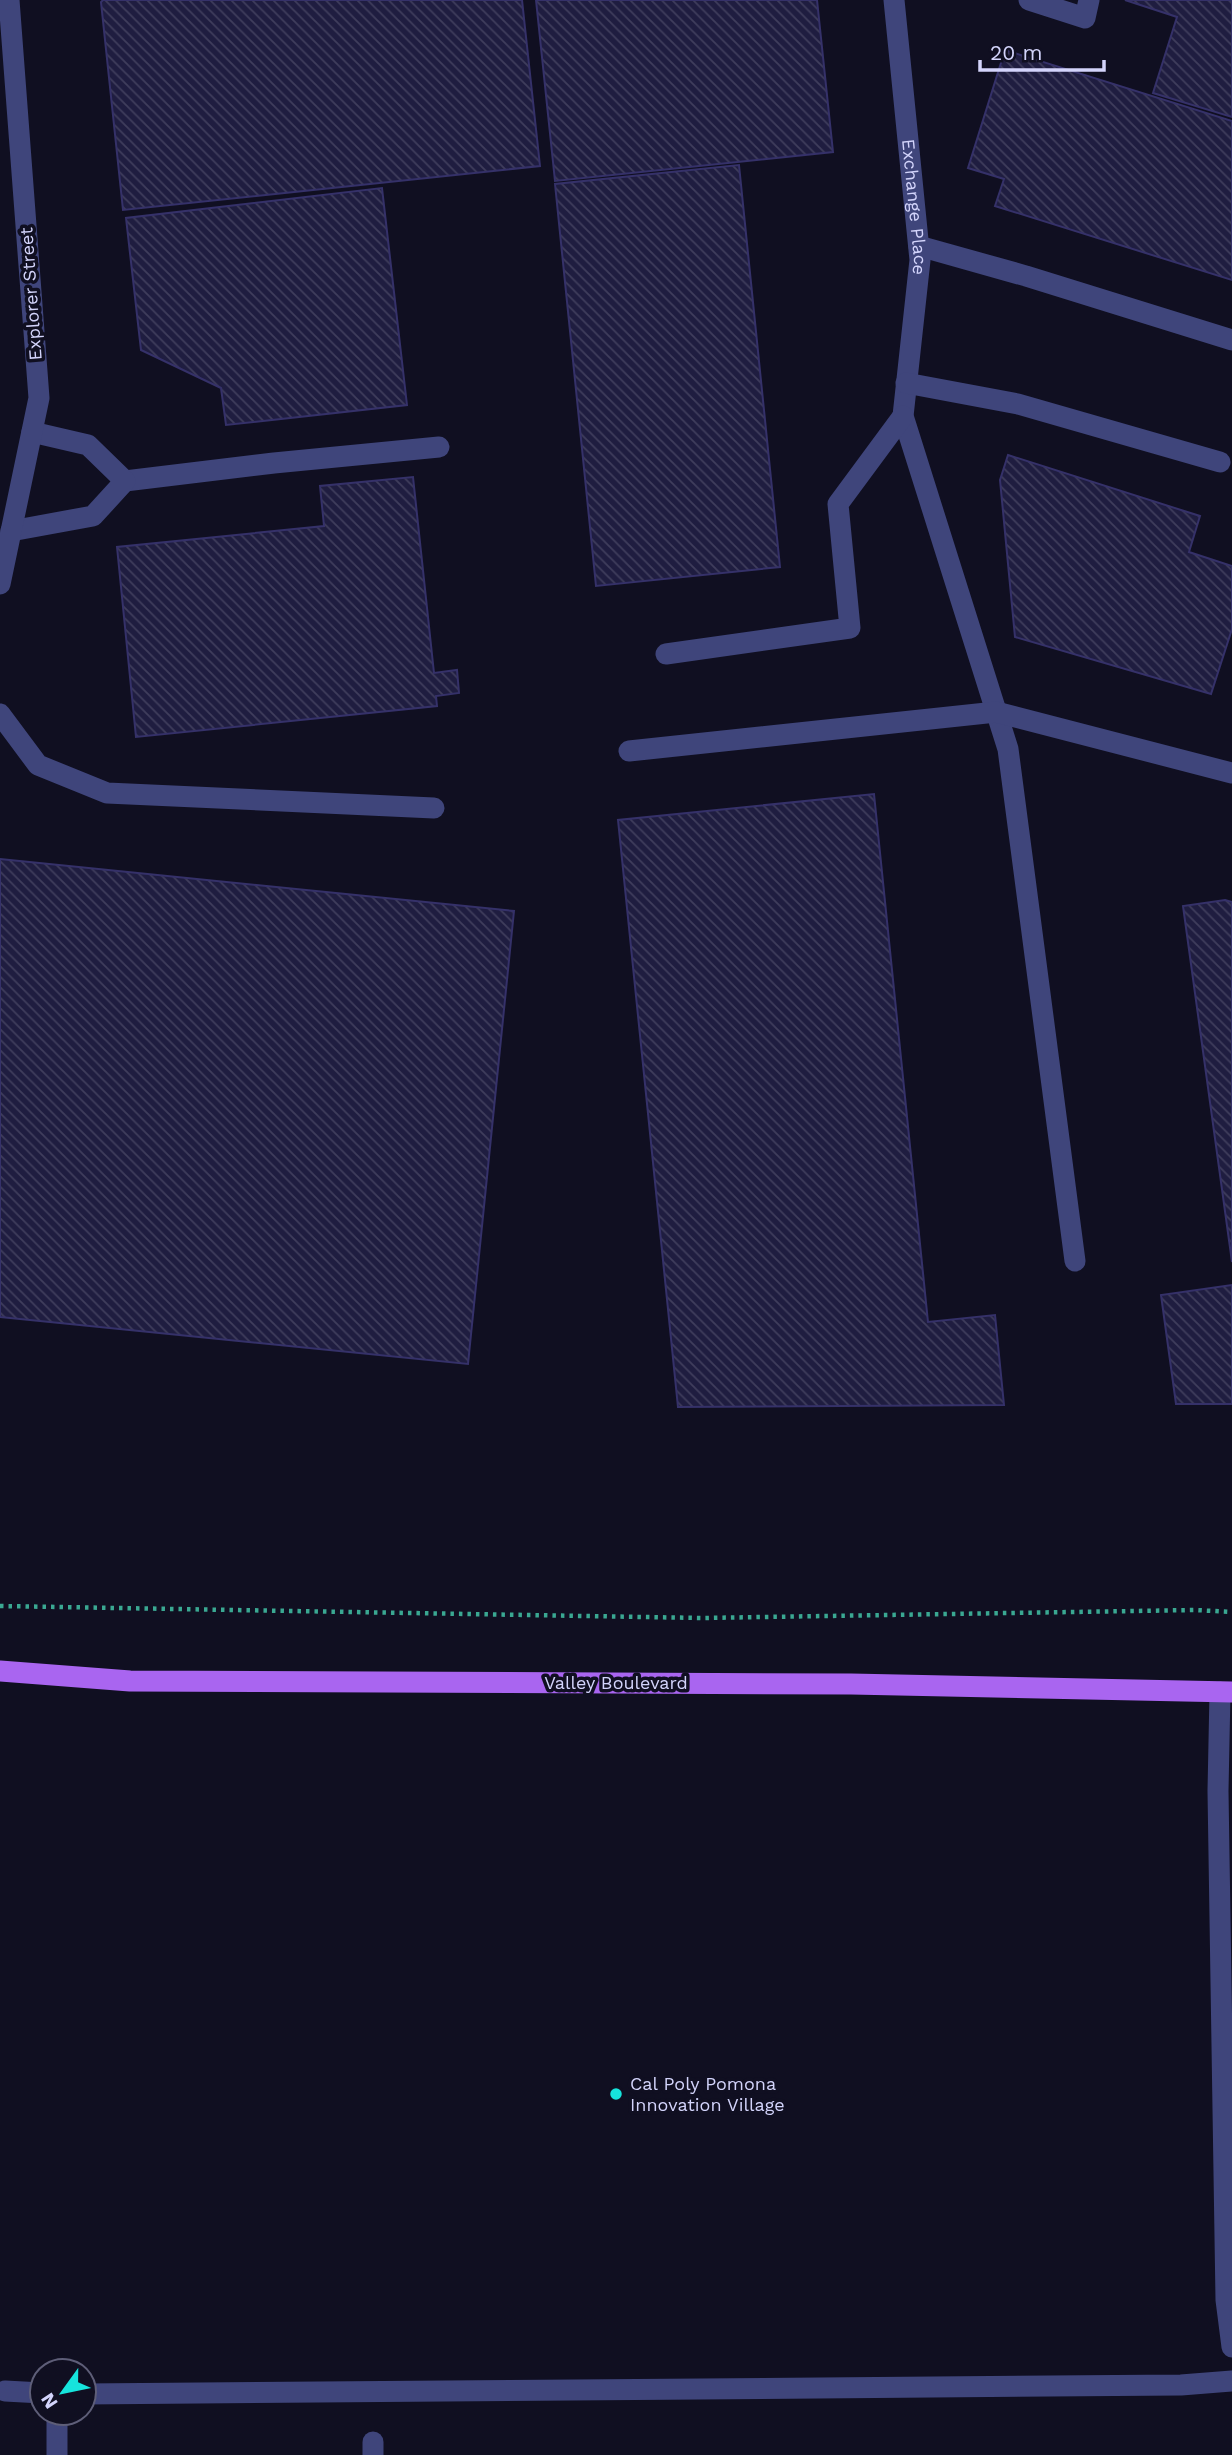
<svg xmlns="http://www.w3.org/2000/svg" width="1232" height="2455" viewBox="0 0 1232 2455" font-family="'Work Sans',sans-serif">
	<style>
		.building { fill: url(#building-back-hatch); stroke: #353169; stroke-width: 2 }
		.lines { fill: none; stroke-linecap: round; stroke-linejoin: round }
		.path { stroke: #3aa892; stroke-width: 4.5; stroke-dasharray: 3.5 5; stroke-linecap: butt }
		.minor { stroke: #3f457b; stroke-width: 21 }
		.major { stroke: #a965f0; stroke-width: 21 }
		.poi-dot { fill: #16e4dc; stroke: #100f21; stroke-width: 2.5 }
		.labels { text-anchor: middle; stroke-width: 7; stroke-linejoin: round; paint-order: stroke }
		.street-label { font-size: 18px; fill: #d3d4fb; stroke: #100f21 }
		.poi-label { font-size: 18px; fill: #d3d4fb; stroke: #100f21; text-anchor: start }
	</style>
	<defs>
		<pattern id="building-back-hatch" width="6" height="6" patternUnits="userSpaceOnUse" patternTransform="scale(1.75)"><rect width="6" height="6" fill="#1f1d40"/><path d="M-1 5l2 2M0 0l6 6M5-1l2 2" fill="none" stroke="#3f3d5c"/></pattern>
	</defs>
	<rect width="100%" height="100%" fill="#100f21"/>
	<path class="building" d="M 103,0 L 522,0 L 540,166 L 123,210 L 101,2 Z
		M 536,0 L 817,0 L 833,152 L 555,181 Z
		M 1125,0 L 1232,0 L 1232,117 L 1153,93 L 1177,17 Z
		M 1005,50 L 1232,121 L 1232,280 L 995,206 L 1004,179 L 968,168 Z
		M 739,165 L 780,567 L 596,586 L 555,184 Z
		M 382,188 L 407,405 L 226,425 L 221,388 L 141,350 L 126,218 Z
		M 1008,455 L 1200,516 L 1189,552 L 1232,566 L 1232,629 L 1211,694 L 1015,637 L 1000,480 Z
		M 413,477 L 434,673 L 457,670 L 459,693 L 436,696 L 437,706 L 136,737 L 117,547 L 324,526 L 320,486 Z
		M 874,794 L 928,1322 L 995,1315 L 1004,1405 L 678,1407 L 618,820 Z
		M 0,859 L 514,911 L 468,1364 L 0,1317 Z
		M 1225,900 L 1232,902 L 1232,1262 L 1183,906 Z
		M 1232,1285 L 1232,1404 L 1176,1404 L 1161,1295 Z"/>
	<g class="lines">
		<path class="path" d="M 0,1606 L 702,1618 L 1195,1610 L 1232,1612"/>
		<g class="minor">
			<path id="s1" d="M 894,0 L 920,260 L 903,416 L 1008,749 L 1075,1261"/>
			<path d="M 1029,0 L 1085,18 L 1089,0"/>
			<path d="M 919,246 L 1026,276 L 1232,340"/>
			<path d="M 906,383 L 1018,404 L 1220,462"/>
			<path d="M 125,481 L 274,463 L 439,447"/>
			<path d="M 11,531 L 93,516 L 125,481 L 88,445 L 32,432"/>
			<path d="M 0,584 L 39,398 L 9,0"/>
			<path d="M 666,654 L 850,628 L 838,504 L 903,416"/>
			<path d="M 0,714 L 38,765 L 107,793 L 434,808"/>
			<path d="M 629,751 L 996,712 L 1232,773"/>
			<path d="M 1220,1692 L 1218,1791 L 1226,2300 L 1232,2347"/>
			<path d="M 5,2391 L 42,2393"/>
			<path d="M 84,2394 L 1181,2385 L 1232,2381"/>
			<path d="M 57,2413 L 57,2455"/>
			<path d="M 373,2442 L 373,2455"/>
		</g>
		<path class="major" d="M 0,1671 L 130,1681 L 851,1684 L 1232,1692"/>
	</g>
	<circle class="poi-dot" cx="616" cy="2094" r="7"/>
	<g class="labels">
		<g class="street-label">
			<text dy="6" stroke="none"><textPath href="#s1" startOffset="208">Exchange Place</textPath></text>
			<text transform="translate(31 294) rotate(-94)" y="6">Explorer Street</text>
			<text x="616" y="1689">Valley Boulevard</text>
		</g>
		<g class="poi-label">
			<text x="630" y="2090">Cal Poly Pomona<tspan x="630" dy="21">Innovation Village</tspan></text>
		</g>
	</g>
	<g transform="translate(63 2392) rotate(237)"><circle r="33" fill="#100f21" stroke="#5e5e78" stroke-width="2"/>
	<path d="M0-5L12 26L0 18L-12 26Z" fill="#16e4dc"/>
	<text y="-10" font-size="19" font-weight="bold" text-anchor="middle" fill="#d3d4fb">N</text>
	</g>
	<path d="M980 60v10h124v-10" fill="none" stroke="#d3d4fb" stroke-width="3.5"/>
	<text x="990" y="60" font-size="21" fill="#d3d4fb" stroke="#100f21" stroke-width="5" paint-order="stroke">20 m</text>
</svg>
